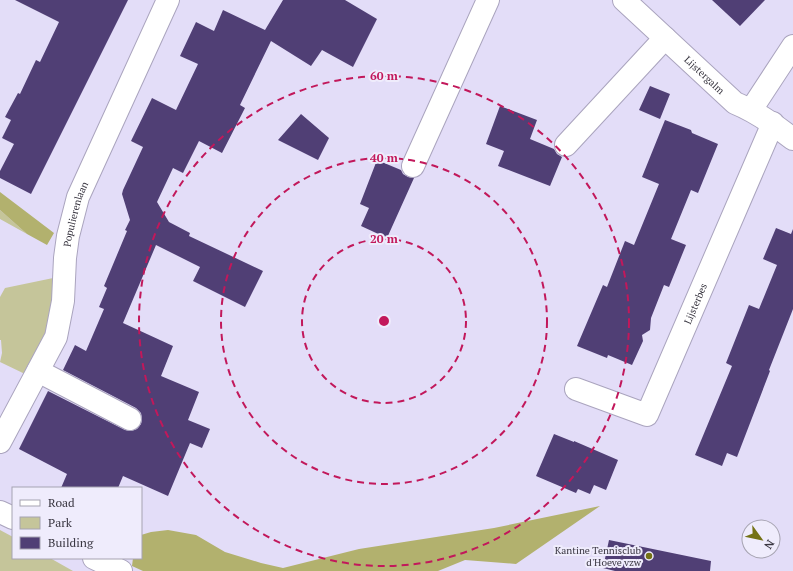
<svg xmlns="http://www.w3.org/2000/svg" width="793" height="571" viewBox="0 0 793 571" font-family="'PT Serif',serif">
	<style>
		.green { fill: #c5c59a }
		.forest { fill: #b2b16e }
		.building { fill: #503f75 }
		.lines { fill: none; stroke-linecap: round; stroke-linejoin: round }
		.minor-casing { stroke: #aaa4be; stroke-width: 24 }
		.minor { stroke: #fff; stroke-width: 22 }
		.ring { fill: none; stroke: #c2185b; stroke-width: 2; stroke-dasharray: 7 5 }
		.poi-dot { fill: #747215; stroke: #efecfc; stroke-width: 1.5 }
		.labels { text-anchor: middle; stroke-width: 4; stroke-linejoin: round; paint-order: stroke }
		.street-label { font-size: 10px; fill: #393641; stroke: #efecfc }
		.poi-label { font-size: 10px; fill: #393641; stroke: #efecfc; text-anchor: end }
		.centre { fill: #c2185b; stroke: #efecfc; stroke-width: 2 }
		.ring-label { font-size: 12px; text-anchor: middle; font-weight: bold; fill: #c2185b; stroke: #efecfc; stroke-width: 4; stroke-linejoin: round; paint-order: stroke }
	</style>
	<rect width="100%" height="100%" fill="#e3ddf8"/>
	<path class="green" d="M 0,210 L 27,234 L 0,219 Z
		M 58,277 L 47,329 L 25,374 L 0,362 L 2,353 L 1,340 L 0,340 L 0,297 L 5,288 Z
		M 0,530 L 13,537 L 13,558 L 50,558 L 73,571 L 0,571 Z"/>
	<path class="forest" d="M 0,192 L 54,233 L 47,245 L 27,234 L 0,210 Z
		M 600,506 L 516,564 L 465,560 L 438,571 L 143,571 L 132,566 L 133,558 L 141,558 L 141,535 L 151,532 L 168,530 L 196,535 L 225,552 L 261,563 L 283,568 L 359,549 L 494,528 Z"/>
	<path class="building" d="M 15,0 L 128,0 L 31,194 L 0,178 L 0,171 L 14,144 L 2,138 L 11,120 L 5,117 L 18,93 L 20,94 L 36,60 L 40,62 L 59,22 Z
		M 283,0 L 345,0 L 377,19 L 353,67 L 322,50 L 311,66 L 271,41 L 240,105 L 245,108 L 222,153 L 199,141 L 183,173 L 173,168 L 157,202 L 169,222 L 190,233 L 189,236 L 263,271 L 245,307 L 193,281 L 200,267 L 156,245 L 123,323 L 173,346 L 161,376 L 199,392 L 188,420 L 210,429 L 202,448 L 190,443 L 168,496 L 123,476 L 118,488 L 61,488 L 67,474 L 19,449 L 48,391 L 125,430 L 131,431 L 137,429 L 141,424 L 142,419 L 141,413 L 136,408 L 63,370 L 75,345 L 86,351 L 104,309 L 99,307 L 107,288 L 104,286 L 127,231 L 125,230 L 130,220 L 122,194 L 123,190 L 143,147 L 131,141 L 152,98 L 176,110 L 198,64 L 180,56 L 196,22 L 214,31 L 223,10 L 265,30 Z
		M 712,0 L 765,0 L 740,26 Z
		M 650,86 L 670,94 L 660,119 L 639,110 Z
		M 500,106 L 537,120 L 530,139 L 554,149 L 557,154 L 562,157 L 550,186 L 498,166 L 504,151 L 486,144 Z
		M 301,114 L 329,138 L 318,160 L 278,140 Z
		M 665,120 L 691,130 L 692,133 L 718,144 L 698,193 L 691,190 L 671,239 L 686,245 L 669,287 L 664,285 L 651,318 L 650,330 L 642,335 L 643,341 L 632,365 L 608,355 L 607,358 L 577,346 L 603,285 L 607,287 L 625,241 L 634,245 L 659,184 L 642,177 Z
		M 377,160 L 401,170 L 403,174 L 408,177 L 414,178 L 387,238 L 361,226 L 369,208 L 360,204 Z
		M 776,228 L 791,234 L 793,229 L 793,309 L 769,370 L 770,371 L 737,457 L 727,453 L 722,466 L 695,455 L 732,366 L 726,363 L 749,305 L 759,309 L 777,265 L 763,259 Z
		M 554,434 L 574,442 L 574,441 L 618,460 L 606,490 L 594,485 L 590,494 L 578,489 L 576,493 L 536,476 Z
		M 609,540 L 711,561 L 710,571 L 615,571 L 603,568 Z"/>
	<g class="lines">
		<defs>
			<g id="minor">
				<path id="s1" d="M 624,0 L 735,103 C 757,112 775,125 793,139"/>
				<path d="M 751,110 L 793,46"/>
				<path d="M 566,145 L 665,38"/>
				<path d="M 413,166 L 488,0"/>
				<path d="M 38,371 L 130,419"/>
				<path id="s2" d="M 576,389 L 647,415 L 773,123"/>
				<path id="s3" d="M 0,442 L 56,337 L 63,301 L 65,258 L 68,236 L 78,197 L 168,0"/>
				<path d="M 0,512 L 13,518"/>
				<path d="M 94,558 L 121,571"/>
			</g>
		</defs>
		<use href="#minor" class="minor-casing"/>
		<use href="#minor" class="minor"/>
	</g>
	<g class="ring">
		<circle cx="384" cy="321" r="82"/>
		<circle cx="384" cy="321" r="163"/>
		<circle cx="384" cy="321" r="245"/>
	</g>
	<circle class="poi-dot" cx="649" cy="556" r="4"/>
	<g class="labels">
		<g class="street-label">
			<text dy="4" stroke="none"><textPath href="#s1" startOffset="110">Lijstergalm</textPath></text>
			<text dy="4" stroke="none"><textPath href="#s3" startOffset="244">Populierenlaan</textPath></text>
			<text dy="4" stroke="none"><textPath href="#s2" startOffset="197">Lijsterbes</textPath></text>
		</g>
		<g class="poi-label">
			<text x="641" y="554">Kantine Tennisclub<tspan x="641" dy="12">d'Hoeve vzw</tspan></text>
		</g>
	</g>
	<circle cx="384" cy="321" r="6" class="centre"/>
	<g class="ring-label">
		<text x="384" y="80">60 m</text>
		<text x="384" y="162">40 m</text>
		<text x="384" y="243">20 m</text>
	</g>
	<rect x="12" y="487" width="130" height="72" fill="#efecfc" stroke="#a6a3b1"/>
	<rect x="20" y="500" width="20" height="6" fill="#ffffff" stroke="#a6a3b1"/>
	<text x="48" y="507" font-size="12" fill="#393641">Road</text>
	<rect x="20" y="517" width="20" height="12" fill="#c5c59a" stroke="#a6a3b1"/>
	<text x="48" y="527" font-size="12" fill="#393641">Park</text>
	<rect x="20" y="537" width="20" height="12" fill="#503f75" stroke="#a6a3b1"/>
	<text x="48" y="547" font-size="12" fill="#393641">Building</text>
	<g transform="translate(761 539) rotate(123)"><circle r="19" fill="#efecfc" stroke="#a6a3b1"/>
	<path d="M0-3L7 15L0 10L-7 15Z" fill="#747215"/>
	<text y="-6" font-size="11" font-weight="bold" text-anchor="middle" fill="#393641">N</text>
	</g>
</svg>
